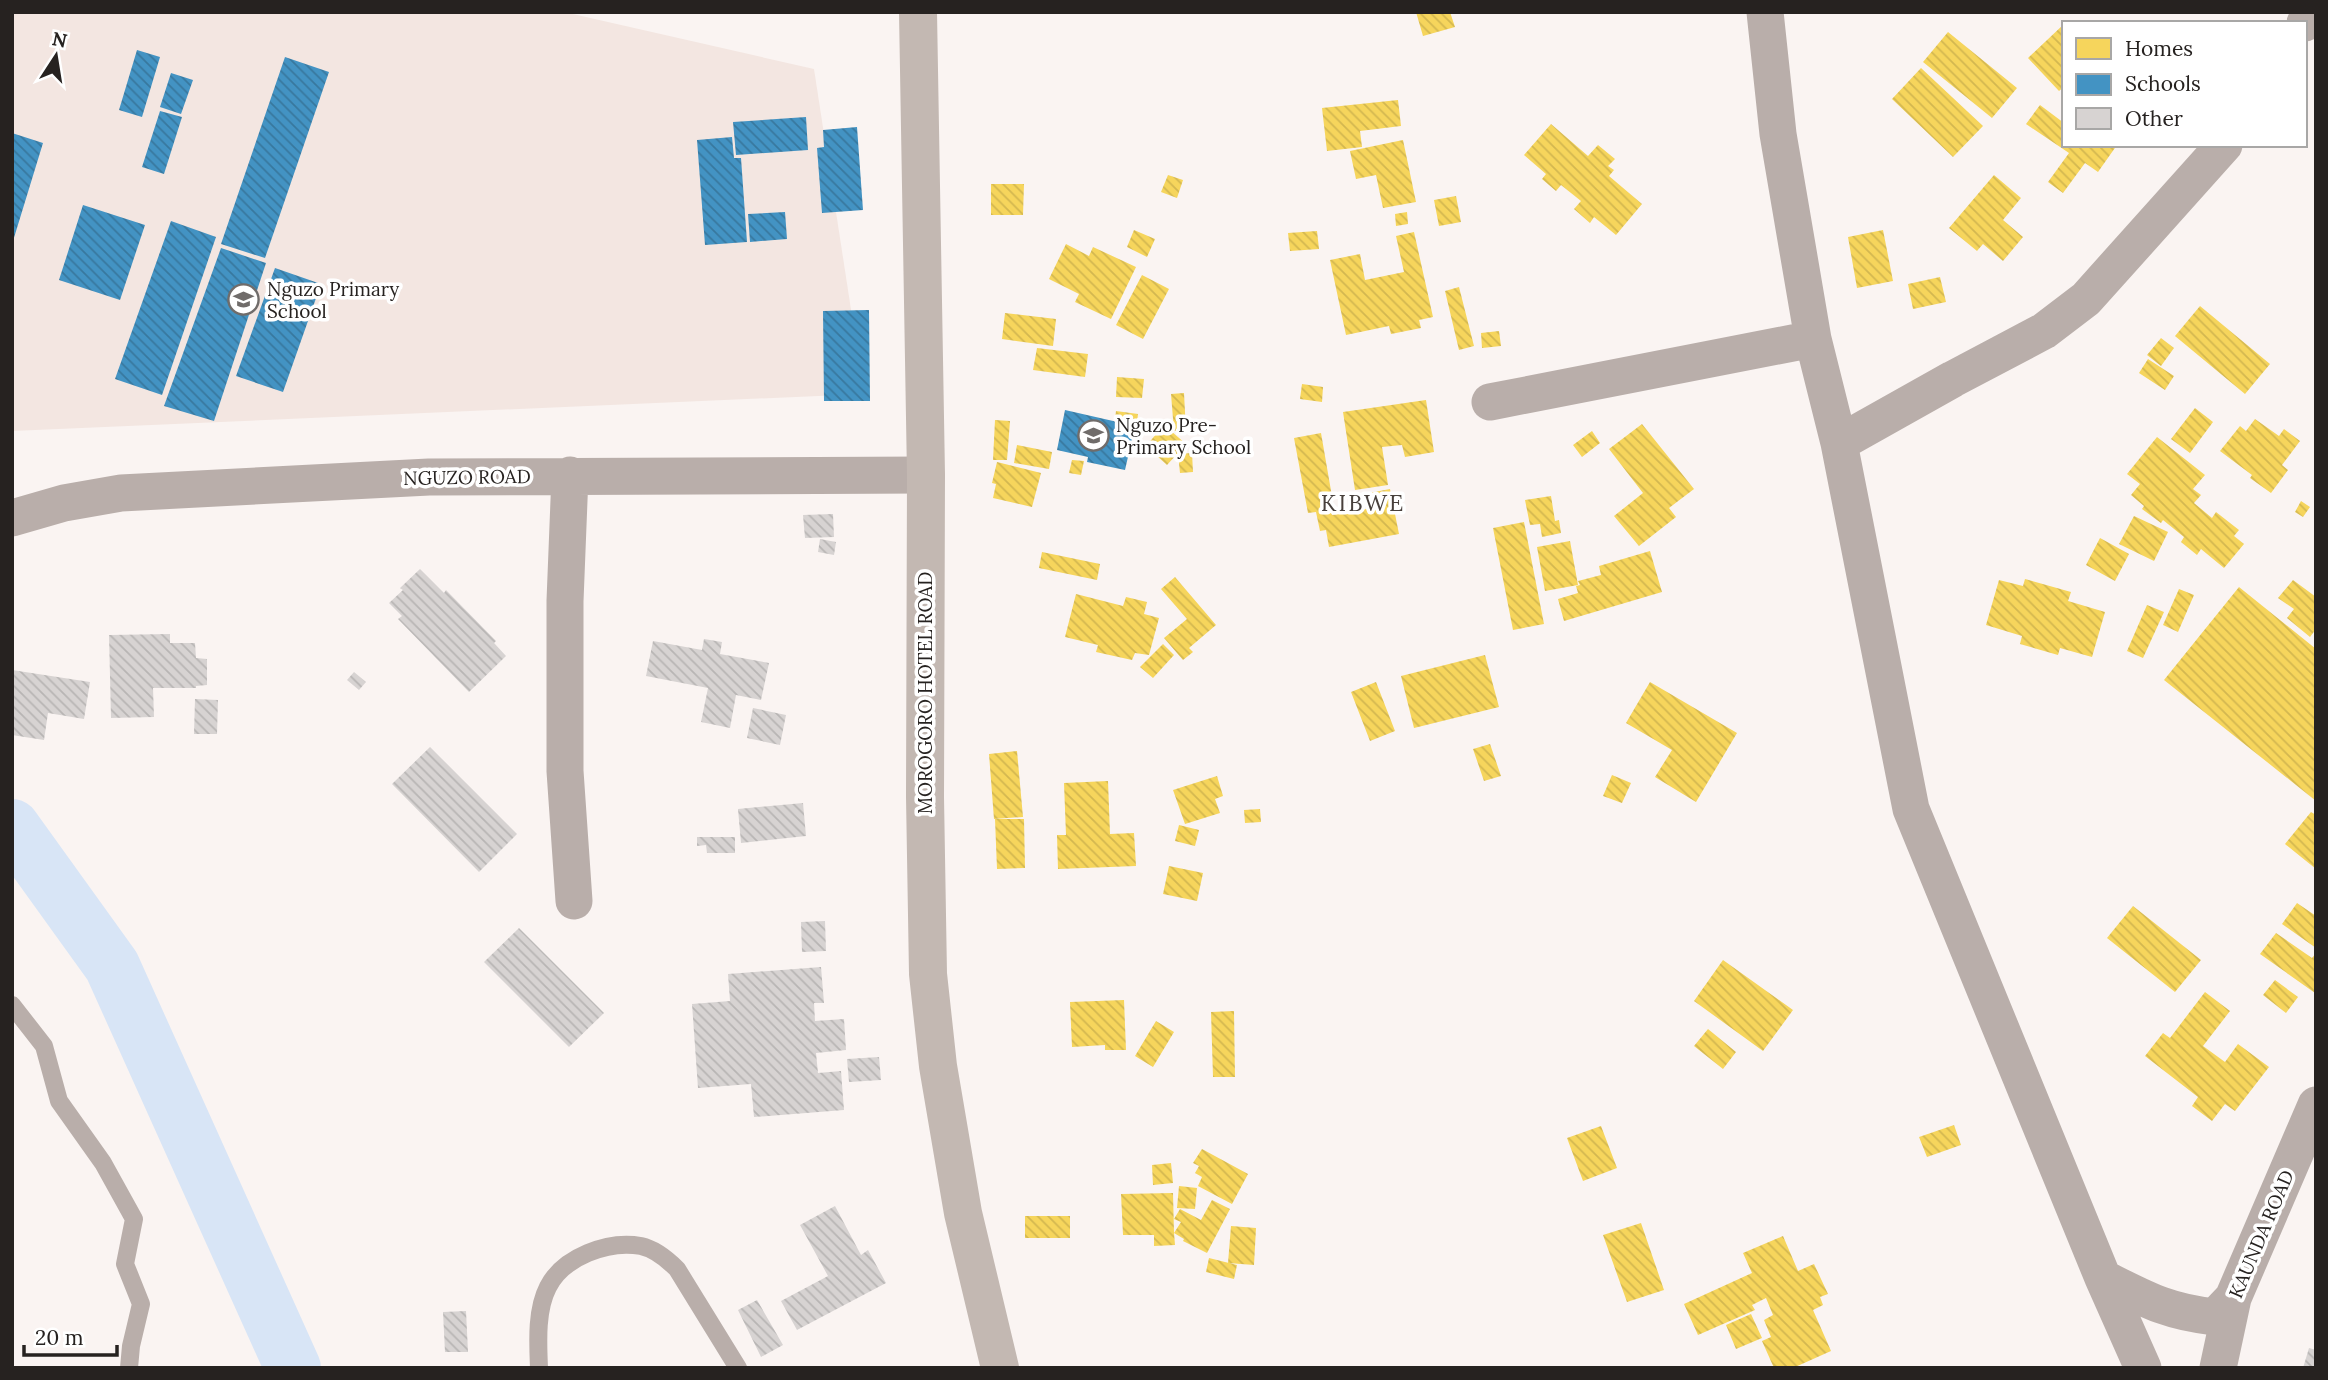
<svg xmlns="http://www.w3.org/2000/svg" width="2328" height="1380" viewBox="0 0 2328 1380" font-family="Lora,serif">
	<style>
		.built { fill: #f3e6e1 }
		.homes { fill: url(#homes-back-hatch) }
		.schools { fill: url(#schools-back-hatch) }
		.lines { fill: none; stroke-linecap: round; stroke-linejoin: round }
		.river { stroke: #d8e5f6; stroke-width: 56 }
		.building { fill: url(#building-back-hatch) }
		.lane { stroke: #b9aeaa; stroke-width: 18 }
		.street { stroke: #b9aeaa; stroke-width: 37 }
		.secondary { stroke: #c3b8b2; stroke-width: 38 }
		.labels { text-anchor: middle; stroke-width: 7; stroke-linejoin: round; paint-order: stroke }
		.poi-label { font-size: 19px; fill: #262220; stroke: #fff; text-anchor: start }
		.street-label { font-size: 19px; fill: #262220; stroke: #fff }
		.quarter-label { font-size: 23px; letter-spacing: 2px; fill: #48403c; stroke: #fff }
	</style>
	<defs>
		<pattern id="homes-back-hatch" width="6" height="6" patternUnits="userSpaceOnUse" patternTransform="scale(1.75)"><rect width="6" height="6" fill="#f6d55c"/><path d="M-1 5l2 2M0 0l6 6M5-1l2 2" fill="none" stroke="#d3b750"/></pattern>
		<pattern id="schools-back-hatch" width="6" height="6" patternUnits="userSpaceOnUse" patternTransform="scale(1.75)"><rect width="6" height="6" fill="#4393c3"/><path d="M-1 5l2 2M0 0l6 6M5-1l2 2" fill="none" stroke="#38789e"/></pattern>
		<pattern id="building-back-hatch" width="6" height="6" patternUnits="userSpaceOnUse" patternTransform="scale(1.75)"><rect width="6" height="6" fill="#d7d3d2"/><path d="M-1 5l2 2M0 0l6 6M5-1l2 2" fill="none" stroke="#b8b5b4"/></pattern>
	</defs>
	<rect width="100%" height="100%" fill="#faf4f2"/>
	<path class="built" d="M 12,12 L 564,12 L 814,69 L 864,394 L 12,431 Z"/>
	<path class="homes" d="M 1416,12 L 1450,12 L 1455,27 L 1423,36 Z
		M 2064,24 L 2064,87 L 2059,91 L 2028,58 Z
		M 1948,32 L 2017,88 L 1992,118 L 1923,62 Z
		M 1921,68 L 1983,126 L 1953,157 L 1892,99 Z
		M 1398,100 L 1401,126 L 1360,131 L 1362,147 L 1327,151 L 1322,108 Z
		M 2040,105 L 2064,123 L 2064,145 L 2117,145 L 2098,172 L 2085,163 L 2063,193 L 2048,182 L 2069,153 L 2026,124 Z
		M 1551,124 L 1588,156 L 1598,145 L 1615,159 L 1608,166 L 1614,170 L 1609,176 L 1642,204 L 1616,235 L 1594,217 L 1590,223 L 1574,209 L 1581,201 L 1561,185 L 1556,191 L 1542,179 L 1546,174 L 1524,155 Z
		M 1403,140 L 1416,202 L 1383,208 L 1376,175 L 1356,179 L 1350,151 Z
		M 1168,175 L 1183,180 L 1177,198 L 1161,192 Z
		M 1994,175 L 2021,198 L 2003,220 L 2023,237 L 2003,261 L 1983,244 L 1977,251 L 1949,228 Z
		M 991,184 L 1024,184 L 1023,215 L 991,215 Z
		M 1456,196 L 1461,222 L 1439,226 L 1434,200 Z
		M 1407,212 L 1408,224 L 1396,226 L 1395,214 Z
		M 1134,230 L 1155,239 L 1147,257 L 1127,247 Z
		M 1883,230 L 1893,281 L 1857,288 L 1848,237 Z
		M 1317,231 L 1319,249 L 1290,251 L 1288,233 Z
		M 1414,232 L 1433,317 L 1419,320 L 1421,328 L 1391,334 L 1389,326 L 1346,335 L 1330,260 L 1360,254 L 1365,280 L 1404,272 L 1396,236 Z
		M 1066,244 L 1089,256 L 1093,247 L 1136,267 L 1111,319 L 1075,302 L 1079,294 L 1049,279 Z
		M 1142,275 L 1169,289 L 1143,339 L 1116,325 Z
		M 1940,277 L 1946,302 L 1913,309 L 1908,284 Z
		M 1459,287 L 1474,346 L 1459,350 L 1445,291 Z
		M 2200,306 L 2270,364 L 2245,394 L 2175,336 Z
		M 1005,313 L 1056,319 L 1053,346 L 1002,339 Z
		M 1499,331 L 1501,346 L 1482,348 L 1481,333 Z
		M 2161,338 L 2174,348 L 2161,366 L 2147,355 Z
		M 1037,348 L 1088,354 L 1085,377 L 1033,370 Z
		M 2148,359 L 2174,376 L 2165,390 L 2139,373 Z
		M 1117,377 L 1144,379 L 1142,398 L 1116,397 Z
		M 1302,384 L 1323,387 L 1322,402 L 1300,399 Z
		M 1184,393 L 1186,431 L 1174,431 L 1171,394 Z
		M 1426,400 L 1434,452 L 1405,457 L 1402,445 L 1382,447 L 1388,485 L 1355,490 L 1343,412 Z
		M 2195,408 L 2213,422 L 2190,453 L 2171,439 Z
		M 1116,411 L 1138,414 L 1137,422 L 1115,419 Z
		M 2255,419 L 2279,436 L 2284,429 L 2300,441 L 2282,465 L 2288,470 L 2271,493 L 2250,478 L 2252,475 L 2220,451 L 2240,426 L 2246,431 Z
		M 995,420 L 1010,421 L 1007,460 L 993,460 Z
		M 1642,424 L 1694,489 L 1669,508 L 1676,517 L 1639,546 L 1614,516 L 1643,493 L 1609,449 Z
		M 1164,425 L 1186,444 L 1167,465 L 1146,446 Z
		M 1592,431 L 1600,443 L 1582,457 L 1573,445 Z
		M 1321,433 L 1334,508 L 1330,509 L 1332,515 L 1372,508 L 1369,493 L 1390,489 L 1399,534 L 1329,547 L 1326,530 L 1320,531 L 1316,512 L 1308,513 L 1294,438 Z
		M 2157,437 L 2205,475 L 2193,489 L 2201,495 L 2194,503 L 2212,518 L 2216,512 L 2239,530 L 2234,536 L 2244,544 L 2224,568 L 2201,549 L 2197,555 L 2181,542 L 2184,537 L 2163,520 L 2161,523 L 2142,509 L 2144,506 L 2131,495 L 2140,484 L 2127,474 Z
		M 1017,445 L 1052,452 L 1049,469 L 1014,463 Z
		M 1192,453 L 1193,472 L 1180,473 L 1178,454 Z
		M 1072,460 L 1084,461 L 1081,475 L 1069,473 Z
		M 997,462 L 1041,473 L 1032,507 L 993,498 L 996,484 L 992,483 Z
		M 1551,496 L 1555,521 L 1559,520 L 1561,533 L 1542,537 L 1540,524 L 1530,525 L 1525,500 Z
		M 2301,501 L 2310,507 L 2303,517 L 2295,512 Z
		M 2134,516 L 2168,532 L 2154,561 L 2119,544 Z
		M 1524,522 L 1544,624 L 1513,630 L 1493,528 Z
		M 2100,538 L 2129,554 L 2115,581 L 2086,565 Z
		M 1570,541 L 1578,585 L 1545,591 L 1537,547 Z
		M 1650,551 L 1662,592 L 1564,621 L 1558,599 L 1578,593 L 1576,586 L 1580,585 L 1578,581 L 1601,575 L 1599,566 Z
		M 1042,552 L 1100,564 L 1097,580 L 1039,568 Z
		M 1175,577 L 1216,625 L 1189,648 L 1193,652 L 1183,660 L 1164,638 L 1187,619 L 1161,589 Z
		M 2025,579 L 2071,592 L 2068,601 L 2105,612 L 2092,657 L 2060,648 L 2058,655 L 2020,644 L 2022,636 L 1986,625 L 1999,580 L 2023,586 Z
		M 2293,580 L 2316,597 L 2316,629 L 2310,637 L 2287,618 L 2294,609 L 2278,598 Z
		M 2239,587 L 2316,649 L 2316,801 L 2164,680 Z
		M 2179,589 L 2194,595 L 2178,632 L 2163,625 Z
		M 1076,594 L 1123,606 L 1126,597 L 1147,602 L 1144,614 L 1159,618 L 1149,655 L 1135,653 L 1132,660 L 1096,652 L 1098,645 L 1065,637 Z
		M 2147,605 L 2164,612 L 2143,658 L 2127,651 Z
		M 1163,644 L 1174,655 L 1153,678 L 1140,667 Z
		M 1485,655 L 1499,707 L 1414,728 L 1401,676 Z
		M 1376,682 L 1395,731 L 1370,741 L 1351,692 Z
		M 1650,682 L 1737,733 L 1696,802 L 1655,777 L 1672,750 L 1626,723 Z
		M 1490,744 L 1501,776 L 1484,781 L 1473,749 Z
		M 1017,751 L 1023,817 L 994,819 L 989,754 Z
		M 1612,775 L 1631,783 L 1622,803 L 1603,796 Z
		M 1217,776 L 1223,796 L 1215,799 L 1220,813 L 1185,824 L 1173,790 Z
		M 1108,781 L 1110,834 L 1134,833 L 1136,866 L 1058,869 L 1057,835 L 1066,835 L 1064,783 Z
		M 1260,809 L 1261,822 L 1245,823 L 1244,810 Z
		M 2311,812 L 2316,815 L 2316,869 L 2285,844 Z
		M 995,819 L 1024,819 L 1025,868 L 997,869 Z
		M 1179,825 L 1199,830 L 1195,846 L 1175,841 Z
		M 1169,866 L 1203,873 L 1197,901 L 1163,894 Z
		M 2297,903 L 2316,916 L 2316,948 L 2282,924 Z
		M 2133,906 L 2201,960 L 2175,992 L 2107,938 Z
		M 2276,933 L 2312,958 L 2316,953 L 2315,993 L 2260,954 Z
		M 1723,960 L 1793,1010 L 1763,1051 L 1694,1001 Z
		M 2275,980 L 2298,997 L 2286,1013 L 2263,995 Z
		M 2205,992 L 2230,1011 L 2203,1046 L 2225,1062 L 2238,1044 L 2269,1067 L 2235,1111 L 2225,1104 L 2212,1121 L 2192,1106 L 2198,1097 L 2145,1056 L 2163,1033 L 2170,1038 Z
		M 1124,1000 L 1126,1050 L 1105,1050 L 1105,1045 L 1072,1047 L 1070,1002 Z
		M 1234,1011 L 1235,1077 L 1213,1077 L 1211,1012 Z
		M 1156,1021 L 1174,1032 L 1153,1067 L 1135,1056 Z
		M 1708,1029 L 1736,1052 L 1723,1069 L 1694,1046 Z
		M 1954,1125 L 1961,1145 L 1927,1157 L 1919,1137 Z
		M 1601,1126 L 1617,1168 L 1583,1181 L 1567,1138 Z
		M 1202,1149 L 1248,1174 L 1232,1204 L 1198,1186 L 1202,1177 L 1195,1173 L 1199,1166 L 1193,1163 Z
		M 1171,1163 L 1173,1183 L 1153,1185 L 1152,1165 Z
		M 1179,1186 L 1197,1188 L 1195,1209 L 1177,1208 Z
		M 1173,1193 L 1174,1233 L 1181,1222 L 1174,1219 L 1180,1209 L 1201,1220 L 1212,1200 L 1230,1209 L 1207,1253 L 1183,1241 L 1184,1239 L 1174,1233 L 1175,1245 L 1154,1246 L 1154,1235 L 1123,1235 L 1121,1194 Z
		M 1025,1216 L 1070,1216 L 1070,1238 L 1025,1238 Z
		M 1641,1223 L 1664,1290 L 1627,1302 L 1603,1235 Z
		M 1231,1226 L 1256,1228 L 1254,1265 L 1228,1263 Z
		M 1783,1236 L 1798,1271 L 1814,1264 L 1828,1294 L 1820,1297 L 1823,1305 L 1813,1310 L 1831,1351 L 1793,1368 L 1774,1368 L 1762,1341 L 1771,1337 L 1764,1320 L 1773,1315 L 1766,1298 L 1752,1305 L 1755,1310 L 1698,1335 L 1684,1304 L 1752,1273 L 1743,1253 Z
		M 1209,1258 L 1237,1265 L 1234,1279 L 1206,1272 Z
		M 1751,1314 L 1762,1338 L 1736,1349 L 1726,1325 Z"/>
	<path class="schools" d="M 137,50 L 160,57 L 142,117 L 119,110 Z
		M 285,57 L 329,72 L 265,258 L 221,244 Z
		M 171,73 L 193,80 L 181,114 L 160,107 Z
		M 160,111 L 182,117 L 164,174 L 142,167 Z
		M 806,117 L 808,150 L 736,155 L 733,122 Z
		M 857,127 L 863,210 L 822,213 L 817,148 L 824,147 L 823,130 Z
		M 12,133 L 43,143 L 13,241 L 12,241 Z
		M 732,137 L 734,158 L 741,158 L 747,242 L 705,245 L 697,140 Z
		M 83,205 L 145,225 L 120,300 L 59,280 Z
		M 785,212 L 787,239 L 750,242 L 748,214 Z
		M 171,221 L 216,237 L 162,395 L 115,379 Z
		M 221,248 L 266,263 L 214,421 L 164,406 Z
		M 275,268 L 321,284 L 283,392 L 236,376 Z
		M 869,310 L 870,401 L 824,401 L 823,311 Z
		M 1065,410 L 1135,426 L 1125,470 L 1087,462 L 1088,457 L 1057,450 Z"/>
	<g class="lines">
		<path class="river" d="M 12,827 L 112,966 L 293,1368"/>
	</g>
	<path class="building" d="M 833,514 L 834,537 L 805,538 L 803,515 Z
		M 820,539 L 836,542 L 834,555 L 818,552 Z
		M 420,569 L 444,593 L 446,590 L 496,641 L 494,643 L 506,656 L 469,692 L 398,619 L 402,616 L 389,603 L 403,590 L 400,588 Z
		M 170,634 L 170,643 L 195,643 L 196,658 L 207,659 L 207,685 L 196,686 L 196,688 L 153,688 L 154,717 L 111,718 L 109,635 Z
		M 704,639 L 722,642 L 720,654 L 769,663 L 761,700 L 736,695 L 730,728 L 701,722 L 708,688 L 646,676 L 653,641 L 702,650 Z
		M 12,670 L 90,682 L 84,719 L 48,713 L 44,740 L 12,735 Z
		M 354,672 L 366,682 L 359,690 L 347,680 Z
		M 195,699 L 218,700 L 217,734 L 194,734 Z
		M 753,708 L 786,715 L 780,745 L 747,738 Z
		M 430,747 L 517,834 L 479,872 L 392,784 Z
		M 803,803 L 806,836 L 741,843 L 738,809 Z
		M 697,837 L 735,837 L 735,853 L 707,853 L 706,845 L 697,846 Z
		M 825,921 L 826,951 L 802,952 L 801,922 Z
		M 519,928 L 604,1013 L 569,1047 L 484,962 Z
		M 821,967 L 824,1003 L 814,1003 L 815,1021 L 844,1019 L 846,1050 L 816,1053 L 818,1073 L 841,1071 L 844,1110 L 754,1117 L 751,1084 L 698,1088 L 692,1004 L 730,1001 L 728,974 Z
		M 879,1057 L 881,1080 L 849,1082 L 847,1059 Z
		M 835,1206 L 861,1255 L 868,1250 L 886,1283 L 797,1330 L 781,1301 L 828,1276 L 800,1225 Z
		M 757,1300 L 783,1345 L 761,1357 L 738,1310 Z
		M 466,1311 L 468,1352 L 445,1352 L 443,1312 Z
		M 2309,1348 L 2316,1350 L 2316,1368 L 2303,1368 Z"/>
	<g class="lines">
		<path class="lane" d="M 12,1005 L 44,1046 L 59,1101 L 103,1163 L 134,1219 L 125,1264 L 141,1304 L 131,1346 L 129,1368
			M 539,1368 C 538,1343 536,1310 548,1287 C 563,1257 608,1240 641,1246 C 655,1249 667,1259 677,1269 L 738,1368"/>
		<path class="street" d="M 1765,12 L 1778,134 L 1813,339 L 1839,443 L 1911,809 L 2103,1278 L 2143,1368
			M 2305,23 L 2316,14
			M 1490,402 L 1813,339
			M 1839,443 L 1953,379 L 2044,331 L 2086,299 L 2224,145
			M 570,475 L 565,601 L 565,771 L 574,901
			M 12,518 L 64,503 L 121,493 L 429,477 L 926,475
			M 2103,1278 C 2145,1299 2167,1312 2215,1317 L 2233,1298
			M 2218,1368 L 2233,1298 L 2316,1105"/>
		<path class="secondary" d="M 918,12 L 926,475 L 925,797 L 928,974 L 938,1066 L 963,1213 L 1000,1368"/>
	</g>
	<defs>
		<symbol id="school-ring" viewBox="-11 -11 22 22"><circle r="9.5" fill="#fff" stroke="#706c6a" stroke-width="1.5"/><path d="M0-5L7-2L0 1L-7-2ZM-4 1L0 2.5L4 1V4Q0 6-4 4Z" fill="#706c6a"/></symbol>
	</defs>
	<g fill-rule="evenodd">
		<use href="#school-ring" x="226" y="282" width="35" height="35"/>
		<use href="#school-ring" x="1076" y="418" width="35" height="35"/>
	</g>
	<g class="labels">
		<g class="poi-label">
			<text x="267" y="296">Nguzo Primary<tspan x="267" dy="22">School</tspan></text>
			<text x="1116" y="432">Nguzo Pre-<tspan x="1116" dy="22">Primary School</tspan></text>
		</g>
		<g class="street-label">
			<text transform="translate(467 477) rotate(-1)" y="7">NGUZO ROAD</text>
			<text transform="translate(925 693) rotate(-90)" y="7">MOROGORO HOTEL ROAD</text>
			<text transform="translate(2261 1234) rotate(-67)" y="7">KAUNDA ROAD</text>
		</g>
		<g class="quarter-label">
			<text x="1363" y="511">KIBWE</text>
		</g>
	</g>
	<rect width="2328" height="1380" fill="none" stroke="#262220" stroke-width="28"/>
	<rect x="2062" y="21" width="245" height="126" fill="#ffffff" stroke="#a8a7a6" stroke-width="2"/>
	<rect x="2076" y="38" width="35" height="21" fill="#f6d55c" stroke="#a8a7a6" stroke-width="2"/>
	<text x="2125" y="56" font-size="21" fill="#262220">Homes</text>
	<rect x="2076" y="74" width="35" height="21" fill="#4393c3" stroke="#a8a7a6" stroke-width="2"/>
	<text x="2125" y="91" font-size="21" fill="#262220">Schools</text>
	<rect x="2076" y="108" width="35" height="21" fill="#d7d3d2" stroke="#a8a7a6" stroke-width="2"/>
	<text x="2125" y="126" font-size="21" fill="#262220">Other</text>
	<g transform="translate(56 56) rotate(12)" stroke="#ffffff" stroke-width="5" paint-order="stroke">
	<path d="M0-5L12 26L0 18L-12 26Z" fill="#262220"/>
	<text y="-10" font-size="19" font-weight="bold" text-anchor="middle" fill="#262220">N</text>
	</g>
	<path d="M24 1345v10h93v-10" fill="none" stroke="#262220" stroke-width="3.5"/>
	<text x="35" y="1345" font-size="21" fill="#262220" stroke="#ffffff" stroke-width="5" paint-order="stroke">20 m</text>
</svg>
